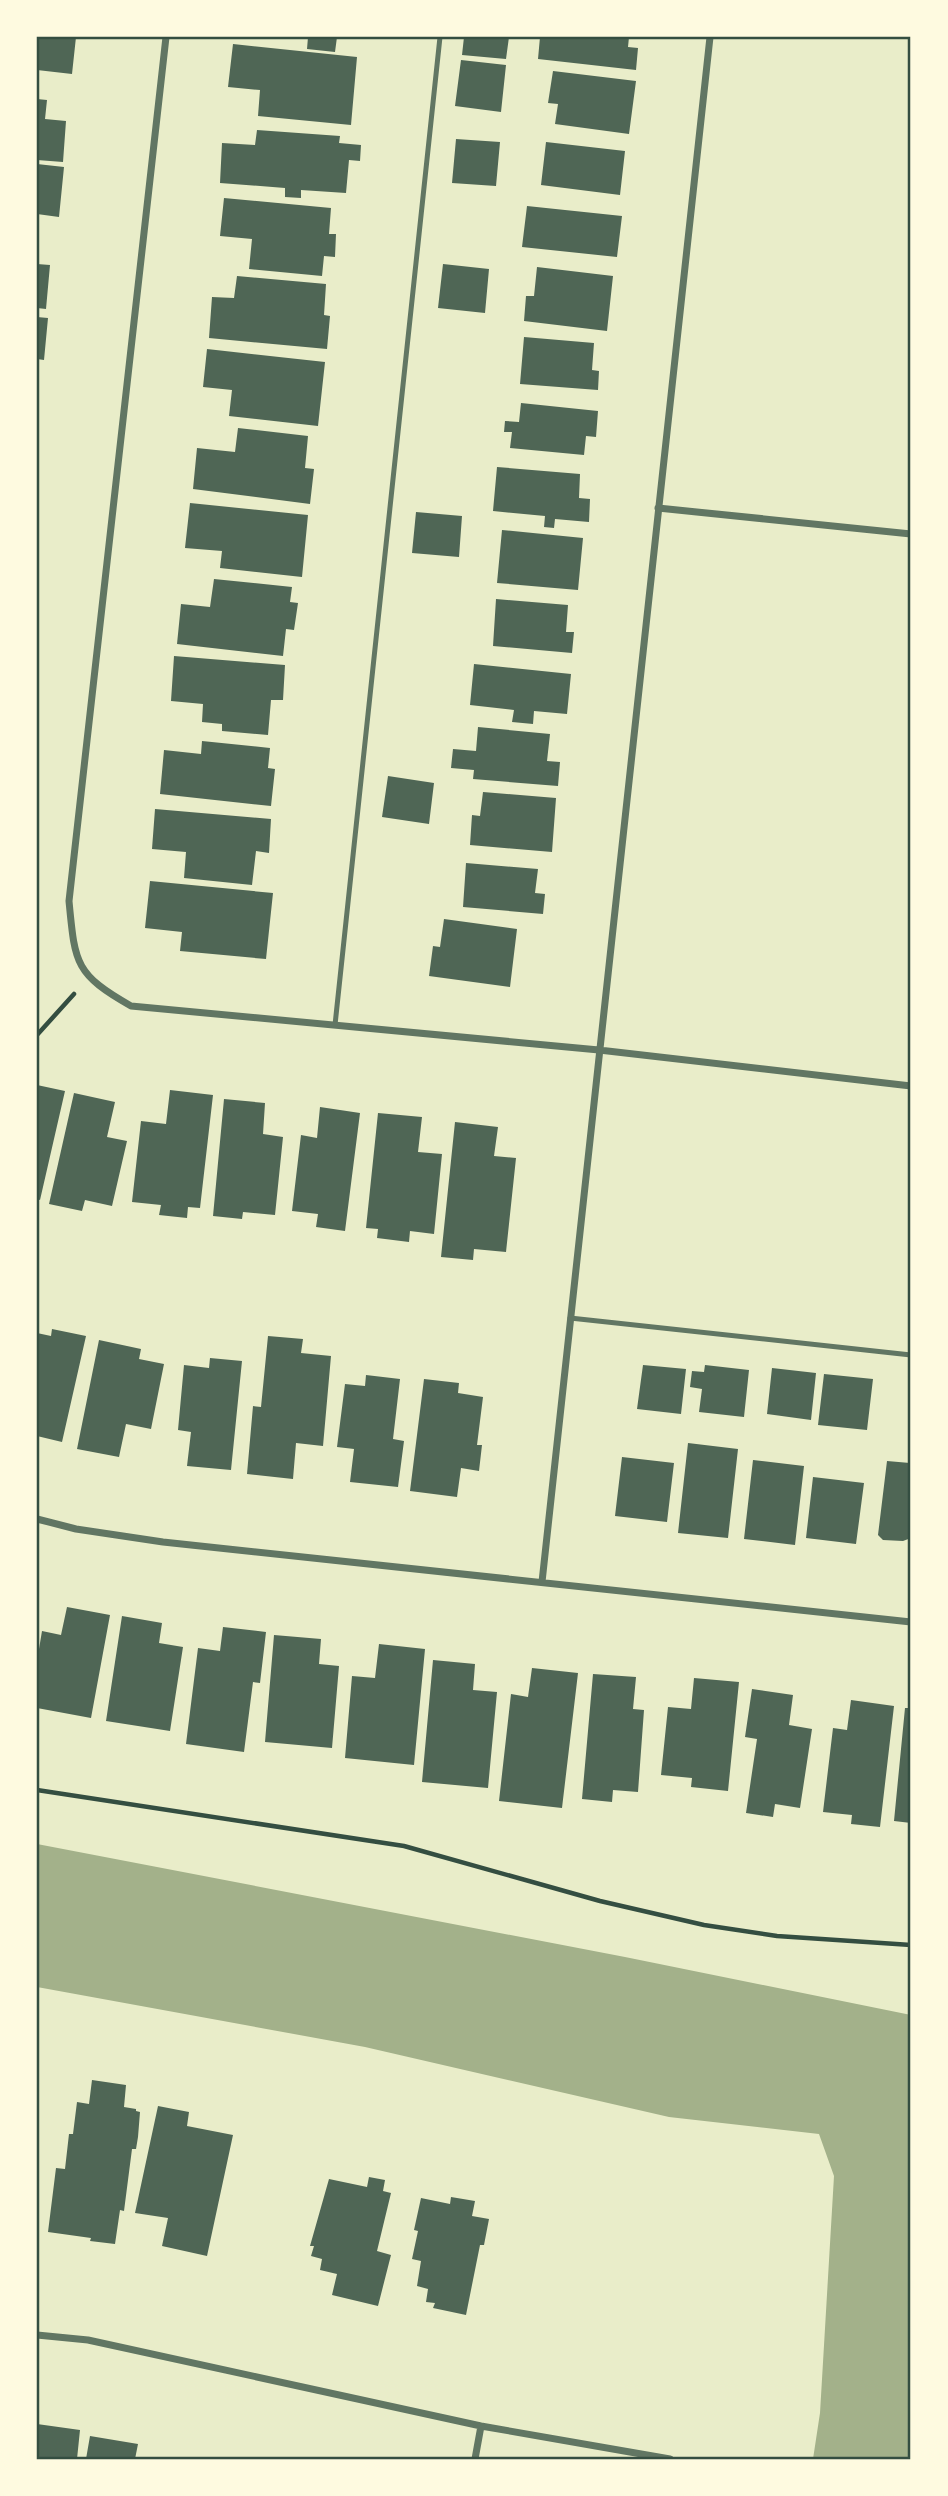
<svg xmlns="http://www.w3.org/2000/svg" width="948" height="2496" viewBox="0 0 948 2496" font-family="'DM Sans',sans-serif">
	<style>
		.water { fill: #a3b18a }
		.building { fill: #4f6655 }
		.lines { fill: none; stroke-linecap: round; stroke-linejoin: round }
		.path { stroke: #344e41; stroke-width: 4.5 }
		.service { stroke: #617663; stroke-width: 5 }
		.minor { stroke: #617663; stroke-width: 7 }
		.neatline { fill: none; stroke: #344e41; stroke-width: 2.5 }
	</style>
	<rect width="100%" height="100%" fill="#e9edc9"/>
	<path class="water" d="M 37,1844 L 625,1957 L 911,2015 L 911,2459 L 813,2459 L 820,2413 L 834,2176 L 819,2134 L 669,2117 L 365,2047 L 37,1987 Z"/>
	<path class="building" d="M 37,37 L 76,37 L 72,74 L 37,70 Z
		M 308,37 L 337,37 L 335,52 L 307,49 Z
		M 464,37 L 509,37 L 506,59 L 462,55 Z
		M 540,37 L 629,37 L 628,47 L 638,48 L 636,70 L 538,59 Z
		M 233,44 L 357,57 L 351,125 L 258,116 L 260,90 L 228,87 Z
		M 461,60 L 506,65 L 501,112 L 455,106 Z
		M 553,71 L 636,81 L 629,134 L 555,124 L 558,104 L 548,103 Z
		M 37,99 L 47,100 L 45,119 L 66,121 L 63,162 L 37,160 Z
		M 257,130 L 340,136 L 339,143 L 361,145 L 360,161 L 349,160 L 346,193 L 301,190 L 301,198 L 285,197 L 285,188 L 220,183 L 222,143 L 255,145 Z
		M 456,139 L 500,142 L 496,186 L 452,183 Z
		M 546,142 L 625,151 L 620,195 L 541,185 Z
		M 37,164 L 64,167 L 59,217 L 37,214 Z
		M 224,198 L 331,208 L 329,234 L 336,234 L 335,257 L 324,256 L 322,276 L 249,269 L 252,239 L 220,236 Z
		M 527,206 L 622,216 L 617,257 L 522,247 Z
		M 37,264 L 50,265 L 46,309 L 37,308 Z
		M 443,264 L 489,269 L 485,313 L 438,308 Z
		M 537,267 L 613,276 L 607,331 L 524,321 L 526,296 L 534,296 Z
		M 237,276 L 326,284 L 324,315 L 330,316 L 327,349 L 209,338 L 212,297 L 234,298 Z
		M 37,317 L 48,318 L 44,360 L 37,359 Z
		M 524,337 L 594,343 L 592,370 L 599,371 L 598,390 L 520,384 Z
		M 207,349 L 325,362 L 318,426 L 229,416 L 232,390 L 203,387 Z
		M 521,403 L 598,411 L 596,437 L 586,436 L 584,455 L 510,448 L 512,432 L 504,432 L 505,421 L 519,422 Z
		M 238,428 L 308,436 L 305,468 L 314,469 L 310,504 L 193,489 L 197,448 L 235,452 Z
		M 497,467 L 580,474 L 579,498 L 590,499 L 589,522 L 555,519 L 554,528 L 544,527 L 545,516 L 493,511 Z
		M 190,503 L 308,515 L 302,577 L 220,568 L 222,551 L 185,548 Z
		M 416,512 L 462,516 L 459,557 L 412,553 Z
		M 502,530 L 583,538 L 578,590 L 497,583 Z
		M 214,579 L 292,587 L 290,602 L 298,603 L 294,630 L 286,629 L 283,656 L 177,644 L 181,604 L 210,607 Z
		M 496,599 L 568,605 L 566,632 L 574,632 L 572,653 L 493,646 Z
		M 174,656 L 285,665 L 283,700 L 271,700 L 268,735 L 222,731 L 222,724 L 202,722 L 203,704 L 171,701 Z
		M 474,664 L 571,674 L 567,714 L 534,711 L 533,724 L 512,722 L 514,710 L 470,705 Z
		M 478,727 L 550,734 L 547,761 L 560,762 L 558,786 L 473,779 L 474,770 L 451,768 L 453,749 L 476,751 Z
		M 202,741 L 270,748 L 268,768 L 275,769 L 271,806 L 160,794 L 164,750 L 201,754 Z
		M 388,776 L 434,783 L 429,824 L 382,817 Z
		M 483,792 L 556,798 L 552,852 L 470,845 L 472,815 L 480,816 Z
		M 155,809 L 271,819 L 269,853 L 256,851 L 252,885 L 184,878 L 186,852 L 152,849 Z
		M 466,863 L 538,869 L 535,893 L 545,894 L 543,914 L 463,907 Z
		M 150,881 L 273,893 L 266,959 L 180,951 L 182,932 L 145,928 Z
		M 444,919 L 517,929 L 510,987 L 429,976 L 433,946 L 440,947 Z
		M 37,1085 L 65,1091 L 40,1200 L 37,1199 Z
		M 170,1090 L 213,1095 L 200,1208 L 188,1207 L 187,1218 L 159,1215 L 161,1205 L 132,1202 L 141,1121 L 166,1124 Z
		M 74,1093 L 115,1102 L 107,1137 L 127,1141 L 112,1206 L 85,1200 L 82,1211 L 49,1204 Z
		M 224,1099 L 265,1103 L 263,1134 L 283,1137 L 275,1215 L 243,1212 L 242,1219 L 213,1216 Z
		M 320,1107 L 360,1113 L 345,1231 L 316,1227 L 318,1214 L 292,1211 L 301,1135 L 317,1138 Z
		M 378,1113 L 422,1117 L 418,1152 L 442,1154 L 434,1234 L 410,1231 L 409,1242 L 377,1238 L 378,1229 L 366,1228 Z
		M 455,1122 L 498,1127 L 494,1156 L 516,1158 L 506,1252 L 474,1249 L 473,1260 L 441,1257 Z
		M 52,1329 L 86,1336 L 62,1442 L 37,1436 L 37,1333 L 51,1336 Z
		M 268,1336 L 303,1339 L 301,1353 L 331,1356 L 323,1446 L 296,1443 L 293,1479 L 247,1474 L 253,1406 L 261,1407 Z
		M 99,1340 L 141,1349 L 139,1359 L 164,1364 L 151,1429 L 126,1424 L 119,1457 L 77,1449 Z
		M 210,1358 L 242,1361 L 231,1470 L 187,1466 L 191,1432 L 178,1430 L 184,1365 L 209,1368 Z
		M 643,1365 L 686,1369 L 681,1414 L 637,1409 Z
		M 705,1365 L 749,1370 L 744,1417 L 699,1412 L 702,1389 L 690,1387 L 692,1371 L 704,1372 Z
		M 772,1368 L 816,1373 L 811,1420 L 767,1414 Z
		M 824,1374 L 873,1379 L 867,1430 L 818,1425 Z
		M 366,1375 L 400,1379 L 393,1439 L 404,1441 L 398,1487 L 350,1482 L 354,1449 L 337,1447 L 345,1384 L 365,1386 Z
		M 424,1379 L 459,1383 L 458,1393 L 483,1397 L 477,1445 L 482,1445 L 479,1471 L 461,1468 L 457,1497 L 410,1491 Z
		M 688,1443 L 738,1449 L 728,1538 L 678,1533 Z
		M 622,1457 L 674,1463 L 667,1522 L 615,1516 Z
		M 753,1460 L 804,1466 L 795,1545 L 744,1539 Z
		M 887,1461 L 910,1463 L 908,1480 L 911,1480 L 911,1538 L 903,1541 L 883,1540 L 878,1535 Z
		M 813,1477 L 864,1483 L 856,1544 L 806,1538 Z
		M 67,1607 L 110,1615 L 91,1718 L 37,1708 L 37,1661 L 42,1631 L 61,1635 Z
		M 122,1616 L 162,1623 L 159,1643 L 183,1647 L 170,1731 L 106,1721 Z
		M 223,1627 L 266,1632 L 260,1683 L 253,1682 L 244,1752 L 186,1744 L 198,1648 L 220,1651 Z
		M 274,1635 L 321,1639 L 319,1664 L 339,1666 L 332,1748 L 265,1742 Z
		M 379,1644 L 425,1649 L 414,1765 L 345,1758 L 352,1676 L 375,1678 Z
		M 433,1660 L 475,1664 L 473,1690 L 497,1692 L 488,1788 L 422,1782 Z
		M 532,1668 L 578,1673 L 562,1808 L 499,1801 L 511,1694 L 528,1697 Z
		M 593,1674 L 636,1677 L 633,1709 L 644,1710 L 638,1792 L 613,1790 L 612,1802 L 582,1799 Z
		M 694,1678 L 739,1682 L 728,1791 L 691,1787 L 692,1778 L 661,1775 L 668,1707 L 691,1709 Z
		M 752,1689 L 793,1695 L 789,1725 L 812,1729 L 800,1808 L 775,1804 L 773,1817 L 746,1813 L 757,1739 L 745,1737 Z
		M 851,1700 L 894,1706 L 880,1827 L 851,1824 L 852,1815 L 823,1812 L 833,1728 L 847,1730 Z
		M 905,1708 L 911,1708 L 911,1823 L 894,1821 Z
		M 92,2080 L 126,2085 L 124,2107 L 136,2109 L 136,2111 L 140,2112 L 138,2137 L 136,2149 L 132,2149 L 124,2211 L 120,2210 L 115,2244 L 90,2241 L 91,2238 L 48,2232 L 56,2168 L 65,2169 L 69,2134 L 73,2134 L 77,2102 L 89,2104 Z
		M 158,2106 L 189,2112 L 187,2126 L 233,2135 L 207,2256 L 162,2246 L 168,2218 L 135,2213 Z
		M 369,2177 L 385,2180 L 383,2191 L 391,2193 L 377,2251 L 391,2255 L 378,2306 L 332,2295 L 337,2274 L 320,2270 L 322,2259 L 311,2256 L 314,2246 L 310,2246 L 329,2179 L 367,2187 Z
		M 451,2197 L 475,2201 L 472,2216 L 489,2219 L 484,2245 L 480,2245 L 466,2315 L 433,2308 L 435,2303 L 426,2302 L 428,2289 L 417,2286 L 421,2261 L 412,2259 L 418,2231 L 414,2230 L 421,2198 L 450,2204 Z
		M 37,2424 L 80,2430 L 77,2459 L 37,2459 Z
		M 90,2436 L 138,2444 L 135,2459 L 86,2459 Z"/>
	<g class="lines">
		<path class="path" d="M 37,1035 L 74,994
			M 37,1790 L 404,1846 L 600,1901 L 704,1925 L 777,1936 L 911,1945"/>
		<path class="service" d="M 335,1025 L 440,37
			M 570,1318 L 911,1355"/>
		<path class="minor" d="M 166,37 L 69,901 C 75,964 75,974 131,1006 L 599,1050 L 911,1086
			M 658,508 L 911,534
			M 37,1519 L 76,1529 L 163,1542 L 911,1622
			M 542,1582 L 710,37
			M 37,2335 L 88,2340 L 481,2426 L 670,2459
			M 475,2459 L 481,2426"/>
	</g>
	<rect width="948" height="2496" fill="none" stroke="#fefae0" stroke-width="77"/>
	<rect x="38" y="38" width="871" height="2420" class="neatline"/>
</svg>
